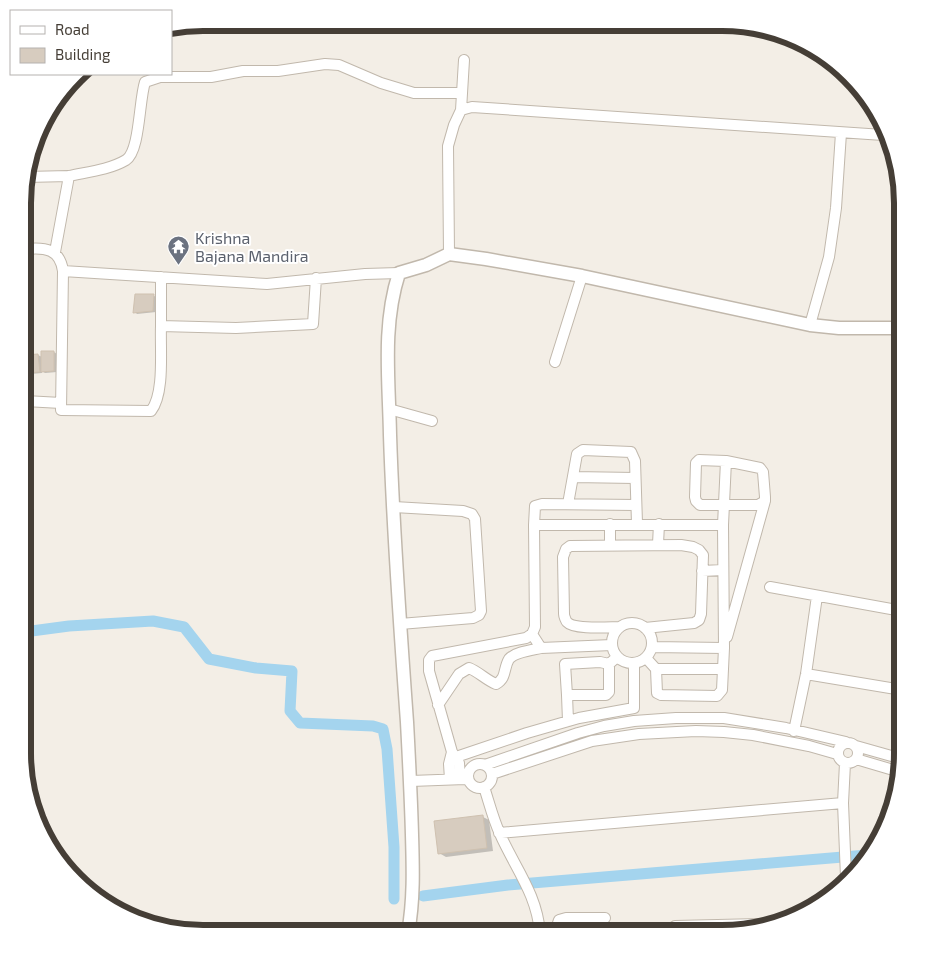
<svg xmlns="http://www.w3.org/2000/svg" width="925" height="956" viewBox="0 0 925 956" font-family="'Exo 2',sans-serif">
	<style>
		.shadow { fill: #0003 }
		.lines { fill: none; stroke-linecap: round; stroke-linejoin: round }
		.canal { stroke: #a4d4ee; stroke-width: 11 }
		.building { fill: #d7ccbf; stroke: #cfc1b0 }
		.minor-casing { stroke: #c1b8ac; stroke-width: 12 }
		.tertiary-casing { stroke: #c1b8ac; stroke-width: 15 }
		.minor { stroke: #fff; stroke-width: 10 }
		.tertiary { stroke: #fff; stroke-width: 12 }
		.labels { text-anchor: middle; stroke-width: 4; stroke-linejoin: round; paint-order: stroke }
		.worship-label { font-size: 16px; fill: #5b616d; stroke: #fff; text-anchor: start }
		.rim { fill: none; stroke: #453e36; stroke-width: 6 }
	</style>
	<rect width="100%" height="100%" fill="#f3eee6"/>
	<path class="shadow" d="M 154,296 L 157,297 L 156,312 L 137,314 L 135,312 Z
		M 54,352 L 57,354 L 57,372 L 45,373 L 42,371 L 42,373 L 30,374 L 27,372 L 38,355 L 42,357 Z
		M 483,817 L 489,820 L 493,851 L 446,857 L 439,853 Z"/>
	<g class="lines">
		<path class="canal" d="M 24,632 L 69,626 L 153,621 L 184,627 L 209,659 L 256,668 L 292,671 L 290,711 L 300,723 L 373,726 L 383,729 L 387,749 L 394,847 L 394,899
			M 423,896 L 508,885 L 867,855"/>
	</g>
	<path class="building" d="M 135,294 L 154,294 L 153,311 L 133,313 Z
		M 41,351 L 54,351 L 54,371 L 41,372 Z
		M 38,354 L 40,372 L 26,373 L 25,355 Z
		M 483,815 L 487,848 L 438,854 L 434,821 Z"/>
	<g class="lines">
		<defs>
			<path id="minor" d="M 461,110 L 472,107 L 883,135
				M 26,177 L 69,176
				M 26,249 C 45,247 60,249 63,271 L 267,284 L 365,274 L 399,273
				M 55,252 L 69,176 C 87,172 109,170 126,160 C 140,151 139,100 145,82 L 160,77 L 211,77 L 243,71 L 278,71 L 325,64 L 339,65 L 381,83 L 414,93 L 461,93
				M 449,254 L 448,146 L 454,125 L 461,110 L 464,60
				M 63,271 L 61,410 L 151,411 C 165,393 160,349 161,326
				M 161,277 L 161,326 L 236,328 L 313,324 L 316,278
				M 810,325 L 829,257 L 836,208 L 841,133
				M 555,362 L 582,276
				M 25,401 L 61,403
				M 389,409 L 432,421
				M 573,477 L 635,478
				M 568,504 L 577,454 L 583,450 L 631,452 L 635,461 L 637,523
				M 394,507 L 463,511 L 472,514 L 475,519 L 481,611 L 479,615 L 473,618 L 400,624
				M 534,525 L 535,506 L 542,504 L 636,505
				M 723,525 L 726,461 L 699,460 L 696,463 L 695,497 L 696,501 L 700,505 L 758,505 L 765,501 L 765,497 L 763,472 L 760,468 L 726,461
				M 658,544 L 659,524
				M 610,545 L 610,524
				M 702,571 L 723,570
				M 770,587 L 902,611
				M612 643a20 20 0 1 1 40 0a20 20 0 1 1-40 0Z
				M 620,627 C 609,627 574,630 567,622 C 566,621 564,616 564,614 L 563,557 L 566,549 L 570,546 L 681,545 L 693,547 L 699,550 L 703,555 L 701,614 L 699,620 L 694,623 L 645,628
				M 532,634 L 541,648 L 612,645
				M 727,637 L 765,501
				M 652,647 L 724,648
				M 609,664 L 600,662 L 565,664 L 567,695 L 606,695 L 609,692 L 609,664 L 617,657
				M 656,669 L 723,669
				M 806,674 L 902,690
				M 567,695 L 568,721
				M 438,705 L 459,674 L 469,668 C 479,672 486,680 496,684 C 507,678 503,669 509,659 C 515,652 532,650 541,648
				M 794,731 L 806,674 L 817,596
				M838 753a10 10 0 1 1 20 0a10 10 0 1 1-20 0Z
				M 856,746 L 902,759
				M 456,757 L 527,733 L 579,718 L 634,708 L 634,664
				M 856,759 L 900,772
				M 845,763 L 843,803 L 846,877
				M468 776a12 12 0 1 1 24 0a12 12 0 1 1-24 0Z
				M 485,765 L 578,733 L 604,726 L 634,721 L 676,718 L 724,718 L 786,728 L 846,742
				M 492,774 L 592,741 L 639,734 L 696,731 L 724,732 L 753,735 L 809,746 L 837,754
				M 450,779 L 449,764 L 452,752
				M 460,779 L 459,763 L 452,752 L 429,671 L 429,660 L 432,656 L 526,638 L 532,634 L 535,627 L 534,525 L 723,525 L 724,648 L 722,690 L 717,696 L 661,695 L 657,693 L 656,669 L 646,658
				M 411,781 L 465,779
				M 484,787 C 489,802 493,819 500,834 C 515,868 537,894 540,933
				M 499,833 L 843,803
				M 675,926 L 760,924
				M 557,933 L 557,926 L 559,920 L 566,918 L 605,918"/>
			<path id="tertiary" d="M 408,933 C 414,900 413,868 412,835 C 411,797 409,760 407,722 C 400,626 393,530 390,435 C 389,379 382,326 399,273 L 426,265 L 449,254 L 486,259 L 582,276 L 810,325 L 839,328 L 902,328"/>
		</defs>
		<use href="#minor" class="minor-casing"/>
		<use href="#tertiary" class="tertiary-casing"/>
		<use href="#minor" class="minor"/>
		<use href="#tertiary" class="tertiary"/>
	</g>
	<defs>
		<symbol id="temple-pin" viewBox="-11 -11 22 30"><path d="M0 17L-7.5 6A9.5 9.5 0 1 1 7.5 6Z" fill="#6b7280" stroke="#fff"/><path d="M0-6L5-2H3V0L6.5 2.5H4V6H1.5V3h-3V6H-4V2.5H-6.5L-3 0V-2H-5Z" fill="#fff"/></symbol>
	</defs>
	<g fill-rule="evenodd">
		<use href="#temple-pin" x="166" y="234" width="25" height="34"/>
	</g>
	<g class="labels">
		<g class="worship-label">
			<text x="195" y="244">Krishna<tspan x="195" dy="18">Bajana Mandira</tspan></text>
		</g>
	</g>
	<path d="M0 0H925V956H0ZM203 31H722A172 172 0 0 1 894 203V753A172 172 0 0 1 722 925H203A172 172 0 0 1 31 753V203A172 172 0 0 1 203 31Z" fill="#fff" fill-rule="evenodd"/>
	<path class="rim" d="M203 31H722A172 172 0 0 1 894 203V753A172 172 0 0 1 722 925H203A172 172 0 0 1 31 753V203A172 172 0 0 1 203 31Z"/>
	<rect x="10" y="10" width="162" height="65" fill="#ffffff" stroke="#b5b2af"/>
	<rect x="20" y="26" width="25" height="8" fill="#ffffff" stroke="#b5b2af"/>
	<text x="55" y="35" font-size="15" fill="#453e36">Road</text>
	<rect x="20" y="48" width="25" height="15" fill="#d7ccbf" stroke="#b5b2af"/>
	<text x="55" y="60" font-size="15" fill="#453e36">Building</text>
</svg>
